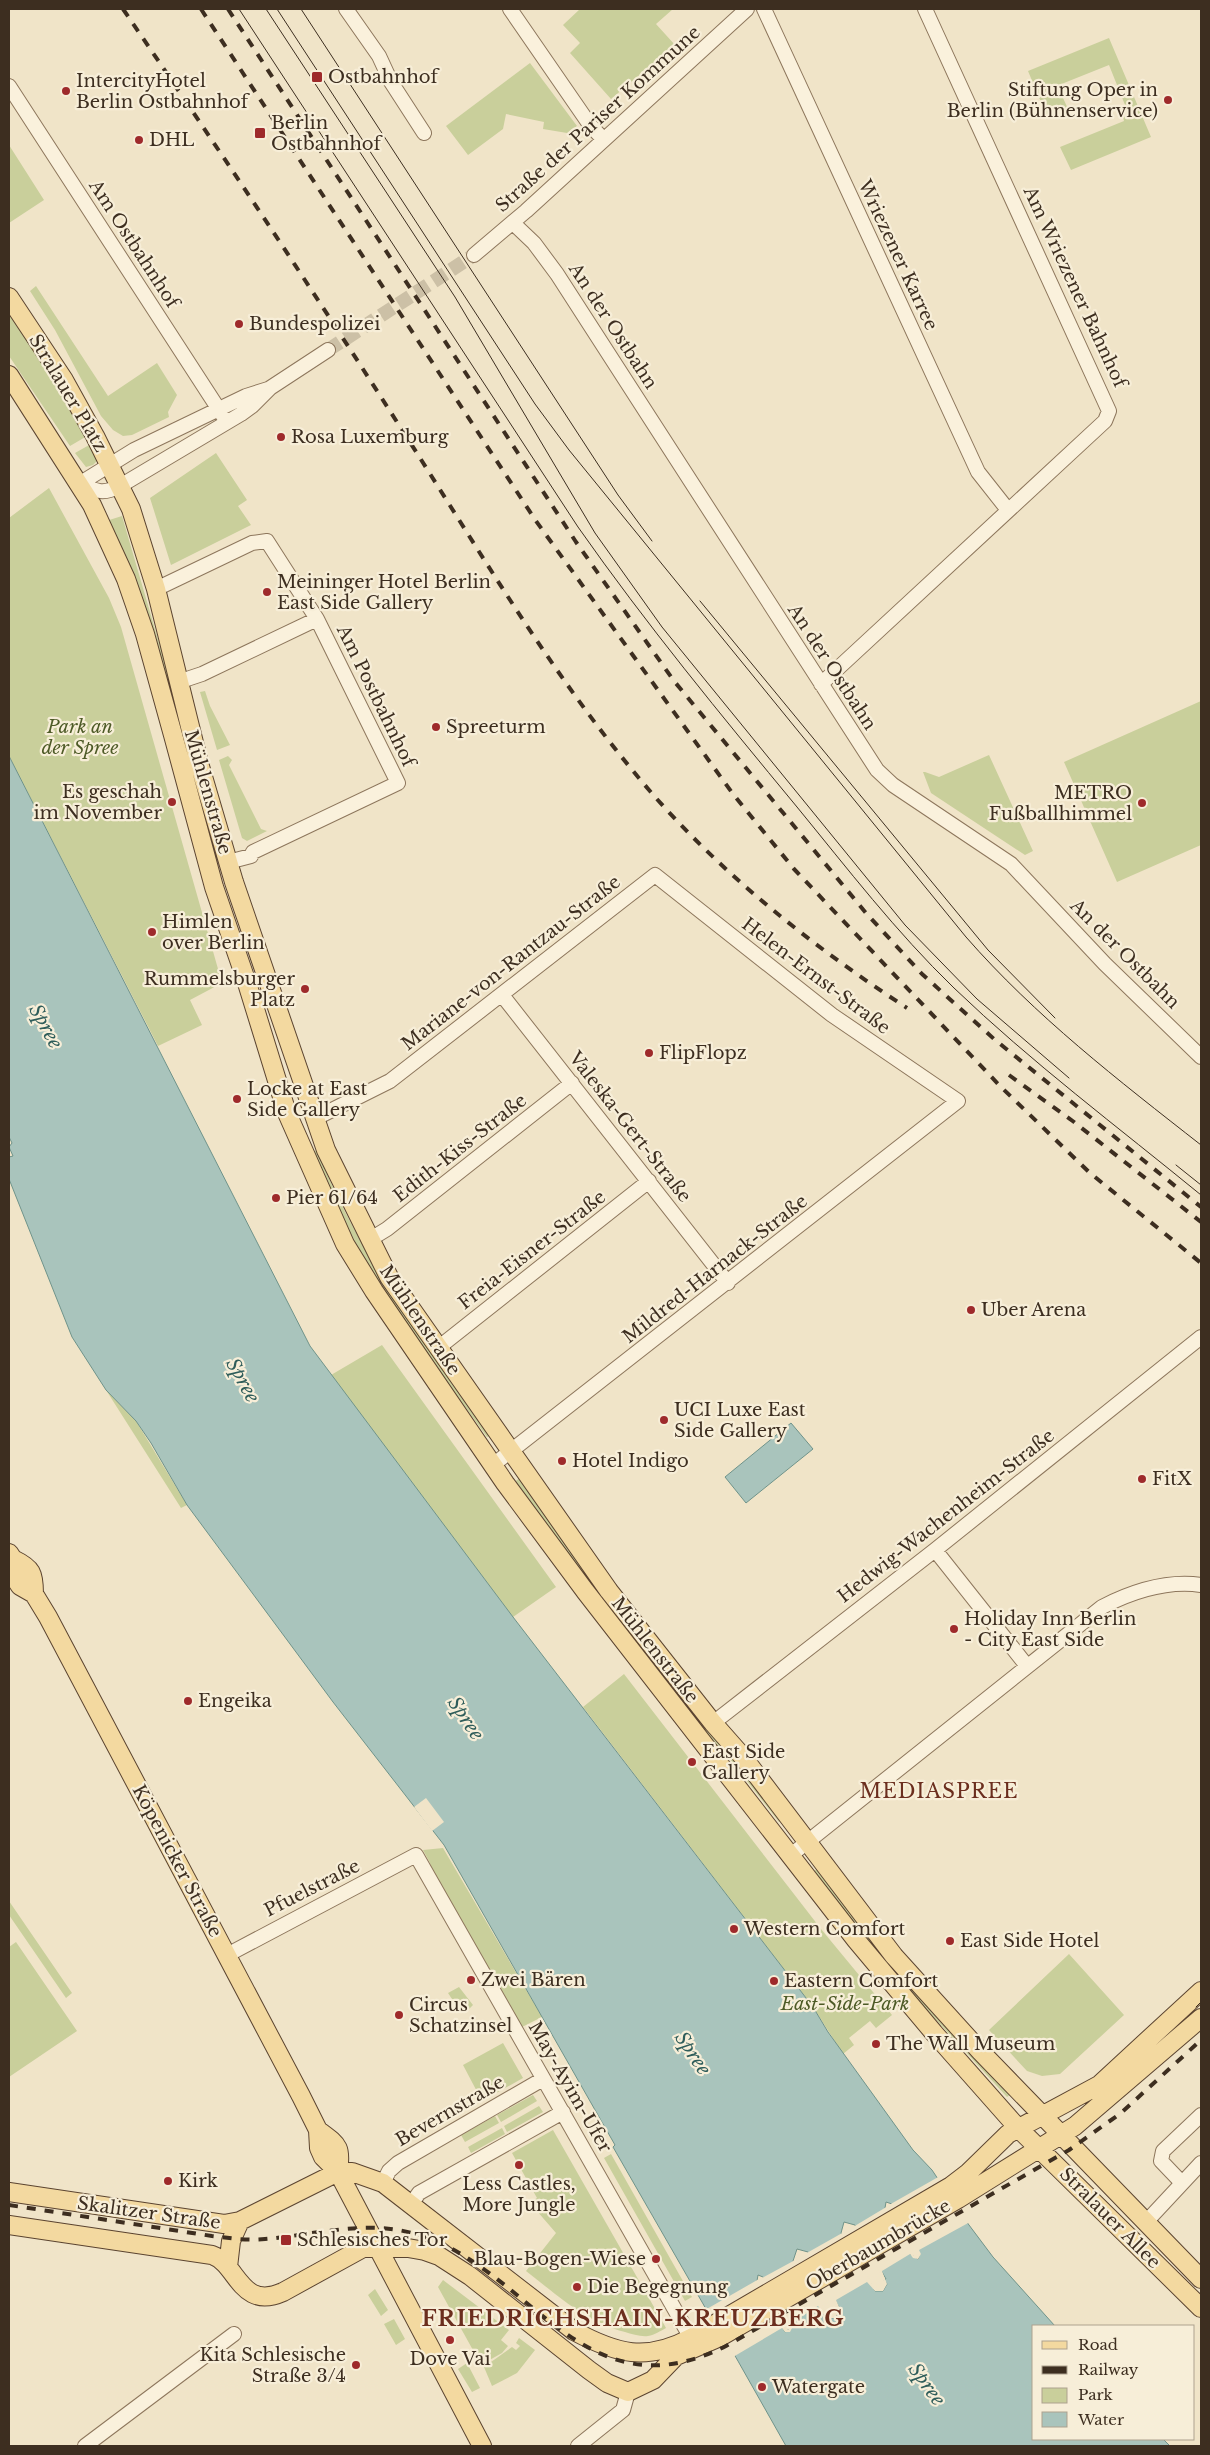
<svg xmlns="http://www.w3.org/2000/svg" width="1210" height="2455" viewBox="0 0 1210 2455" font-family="'Libre Baskerville',serif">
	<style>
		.green { fill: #c9cf9b }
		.water { fill: #a9c4bc; stroke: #6f938a; fill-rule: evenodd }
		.pier { fill: #f0e4c8 }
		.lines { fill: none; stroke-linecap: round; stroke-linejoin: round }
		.minor-tunnel { stroke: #ccc0a6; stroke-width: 14; stroke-dasharray: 14 7; stroke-linecap: butt }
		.minor-casing { stroke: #8d765c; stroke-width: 16 }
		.major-casing { stroke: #5b4430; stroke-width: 20 }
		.minor { stroke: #faf1dc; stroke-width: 14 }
		.major { stroke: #f3d9a0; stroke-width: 18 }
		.tram { stroke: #3d2e20; stroke-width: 1 }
		.rail { stroke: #3d2e20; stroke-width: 4; stroke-dasharray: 9 9; stroke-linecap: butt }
		.poi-dot { fill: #9e2a2b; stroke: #f7eed8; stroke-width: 2 }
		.labels { text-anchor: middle; stroke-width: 4.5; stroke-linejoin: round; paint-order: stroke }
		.poi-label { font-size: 18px; fill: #3d2e20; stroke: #f7eed8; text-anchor: start }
		.street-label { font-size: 18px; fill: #3d2e20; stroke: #f7eed8 }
		.park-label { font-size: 18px; font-style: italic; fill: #4d5a26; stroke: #f7eed8 }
		.water-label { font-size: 19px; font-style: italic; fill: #2f5d5a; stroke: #f7eed8 }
		.quarter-label { font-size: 20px; letter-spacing: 1px; fill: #6b2e1e; stroke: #f7eed8 }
		.district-label { font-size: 22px; font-weight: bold; letter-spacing: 1px; fill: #6b2e1e; stroke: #f7eed8 }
	</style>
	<rect width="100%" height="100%" fill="#f0e4c8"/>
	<path class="green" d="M 580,9 L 673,9 L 656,24 L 675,45 L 611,99 L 570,53 L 580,43 L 563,25 Z
		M 1109,38 L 1151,137 L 1071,170 L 1060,147 L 1124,121 L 1123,117 L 1129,115 L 1109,65 L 1049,89 L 1051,93 L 1059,89 L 1068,109 L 1046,114 L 1028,71 Z
		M 530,63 L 577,126 L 567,133 L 543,129 L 544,122 L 506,114 L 503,129 L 468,155 L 446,126 Z
		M 9,145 L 44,200 L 9,223 Z
		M 36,286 L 108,396 L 157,363 L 177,395 L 168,412 L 169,417 L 132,435 L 123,436 L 113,430 L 101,416 L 55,330 L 30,291 Z
		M 9,311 L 69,403 L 87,436 L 70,446 L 9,356 Z
		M 91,444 L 97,461 L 93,465 L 86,467 L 75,453 Z
		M 216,453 L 247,500 L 238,506 L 251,525 L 171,565 L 150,498 Z
		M 49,488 L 109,598 L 121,627 L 222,983 L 190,1000 L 202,1025 L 158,1046 L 9,756 L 9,518 Z
		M 122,516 L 217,842 L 212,843 L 197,790 L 106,521 Z
		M 205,691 L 210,706 L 230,745 L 217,750 L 200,692 Z
		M 1201,701 L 1201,845 L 1117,882 L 1064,762 Z
		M 989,755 L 1033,851 L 1025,855 L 931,793 L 923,772 L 925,772 L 939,777 Z
		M 228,756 L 232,760 L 229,765 L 261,829 L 267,831 L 247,841 L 242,838 L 219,760 Z
		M 317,1150 C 358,1255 426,1343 491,1435 L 487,1437 L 380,1290 L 353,1243 L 310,1153 Z
		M 382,1345 L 556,1587 L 513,1617 L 331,1375 Z
		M 106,1390 L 136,1421 L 187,1505 L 181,1508 Z
		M 520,1478 L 553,1526 L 588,1573 L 583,1576 L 514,1482 Z
		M 621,1616 L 783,1819 L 779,1822 L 726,1754 L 699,1725 L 616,1619 Z
		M 624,1674 L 821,1929 L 892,2015 L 876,2028 L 870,2021 L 849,2038 L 854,2045 L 843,2054 L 813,2007 L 583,1707 Z
		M 443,1848 L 542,2017 L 522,2027 L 433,1876 L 430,1863 L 423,1850 Z
		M 818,1868 L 1013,2093 L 1007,2097 L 885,1964 L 812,1873 Z
		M 9,1901 L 72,1993 L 66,1998 L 9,1915 Z
		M 16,1942 L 77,2031 L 9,2077 L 9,1947 Z
		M 1069,1954 L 1124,2015 L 1060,2074 L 1042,2076 L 1027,2071 L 989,2030 Z
		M 459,1987 L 473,2005 L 468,2010 L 456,2005 L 448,1993 Z
		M 503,2043 L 523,2078 L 482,2101 L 463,2065 Z
		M 533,2095 L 537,2101 L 501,2122 L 497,2115 Z
		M 539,2106 L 543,2112 L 507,2132 L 504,2126 Z
		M 495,2116 L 499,2123 L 465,2142 L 461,2135 Z
		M 502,2128 L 505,2134 L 471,2153 L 468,2147 Z
		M 553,2130 L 666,2328 C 660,2331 655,2335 648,2336 C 641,2337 632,2334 625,2332 C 586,2322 557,2295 526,2271 L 556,2233 L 530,2203 L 537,2198 L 512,2153 Z
		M 611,2154 L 692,2297 L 685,2301 L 604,2158 Z
		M 443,2280 L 509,2330 L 501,2340 L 508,2346 L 502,2353 L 486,2362 L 484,2359 L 479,2361 L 438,2287 Z
		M 375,2289 L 388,2310 L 381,2316 L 368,2295 Z
		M 394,2319 L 405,2339 L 396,2345 L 384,2324 Z
		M 519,2338 L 535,2350 L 517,2373 L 492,2386 L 484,2367 L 512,2347 L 516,2350 L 520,2346 L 516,2343 Z
		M 467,2363 L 480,2388 L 472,2392 L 458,2369 Z"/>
	<path class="water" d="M 9,756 L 310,1346 L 513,1617 L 813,2007 L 828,2032 L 913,2150 L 932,2170 L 966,2221 L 993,2257 L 1055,2326 L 1034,2326 L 1034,2439 L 1163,2439 L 1170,2446 L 786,2446 L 708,2308 L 706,2309 L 613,2147 L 615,2145 L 444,1845 L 333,1702 L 187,1505 L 151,1443 L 136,1421 L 106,1390 L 72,1337 L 9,1179 L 9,1157 L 13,1156 L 9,1147 L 12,1143 L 9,1137 ZM 886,2202 L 892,2204 L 920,2254 L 918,2259 L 910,2254 L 885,2208 ZM 844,2222 L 855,2225 L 886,2279 L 884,2280 L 887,2284 L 883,2291 L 875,2291 L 841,2233 ZM 797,2249 L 808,2252 L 840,2309 L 835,2318 L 826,2318 L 793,2261 ZM 758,2275 L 763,2277 L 792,2327 L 785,2332 L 757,2281 Z
		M 791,1423 L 813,1449 L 746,1503 L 725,1477 Z"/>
	<path class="pier" d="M 426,1798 L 444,1822 L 432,1831 L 414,1807 Z
		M 940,2176 L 970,2222 L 919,2250 L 921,2254 L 918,2259 L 913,2258 L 910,2254 L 882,2271 L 887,2284 L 883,2291 L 875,2291 L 867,2282 L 836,2300 L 840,2309 L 835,2318 L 826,2318 L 818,2306 L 790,2324 L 792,2328 L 790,2332 L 785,2332 L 782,2328 L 733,2357 L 705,2310 L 759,2279 L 784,2327 L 788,2330 L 789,2328 L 760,2279 L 797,2259 L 828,2316 L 833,2316 L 837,2309 L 805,2254 L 844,2232 L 872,2284 L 876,2288 L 882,2288 L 884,2284 L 883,2278 L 853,2227 L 888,2206 L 914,2256 L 917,2256 L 918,2254 L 889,2205 Z"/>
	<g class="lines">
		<path class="minor-tunnel" d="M 328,350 L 474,255"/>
		<defs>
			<path id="minor" d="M 346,9 L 379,56 L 391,82 L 424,133
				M 510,9 L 590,125 L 604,140
				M 764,9 L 978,472 L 1008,510
				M 9,86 L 227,422
				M 513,223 L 534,243 L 557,274 L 877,770 L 893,785 L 1011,864 L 1105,964 L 1201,1057
				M 474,255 L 526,211 L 747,9
				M 79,484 C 96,491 103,495 120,486 L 241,414 L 252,406 L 270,388 L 328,350
				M 79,484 L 134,450 L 246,396 L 268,389
				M 156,589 L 252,543 L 267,541 L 317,619
				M 178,682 L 202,674 L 317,619 L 398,783 L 253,852 L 251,856 L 228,862
				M 821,684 L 1105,421 L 1109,411 L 925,9
				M 502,995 L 728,1283
				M 316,1118 L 390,1081 L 655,875 L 832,1015 L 958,1101 L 493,1465
				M 369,1240 L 387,1229 L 572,1083
				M 438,1348 L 649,1181
				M 935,1550 L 1027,1666
				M 713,1723 L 935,1550 L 1201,1337
				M 791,1855 L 1102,1607 C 1133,1591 1166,1580 1201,1585
				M 227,1955 L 416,1855 L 691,2338
				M 383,2183 L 389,2171 L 398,2163 L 543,2079
				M 1182,2183 L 1161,2161 L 1163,2151 L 1201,2115
				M 411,2204 L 419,2193 L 563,2112
				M 1146,2222 L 1201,2163
				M 85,2446 L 234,2334
				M 578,2446 L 623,2410 L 628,2392"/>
			<path id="major" d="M 9,297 L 64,380 L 95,436 L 131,509 L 156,589 L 199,763 L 234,882 L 326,1150 L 389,1277 L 609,1591 L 713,1723 L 743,1757 L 894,1956 L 980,2051 L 1201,2279
				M 9,375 L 92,505 L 126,579 L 145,634 L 173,735 L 214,887 L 247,983 L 287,1113 L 345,1244 L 374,1291 L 505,1483 L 585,1591 L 856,1940 L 934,2033 L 1018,2128 L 1201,2308
				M 9,1553 L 13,1559 L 13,1575 L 16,1580 L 20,1586 L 34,1594 L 48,1617 L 301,2096 L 318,2130 L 319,2148 L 323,2157 L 338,2172 L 482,2446
				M 13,1559 C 32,1568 34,1573 34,1594
				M 318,2130 C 338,2145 342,2146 338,2172
				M 9,2192 L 224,2224 L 240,2221 L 338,2172 L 352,2172 L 383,2183 L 574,2331 C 617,2354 646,2362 691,2338 L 951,2186 L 968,2173 L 1008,2134 L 1099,2085 L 1201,1991
				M 9,2225 L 212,2255 C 238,2264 240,2311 283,2292 L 363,2248 L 408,2248 L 425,2251 L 439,2256 L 470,2276 L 589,2370 L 607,2383 L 628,2392 L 653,2380 L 676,2356 L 720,2337 L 958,2199 L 1075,2126 L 1201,2018
				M 228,2267 L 231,2241 L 240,2221"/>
		</defs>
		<use href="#minor" class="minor-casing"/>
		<use href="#major" class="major-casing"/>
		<use href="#minor" class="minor"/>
		<use href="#major" class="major"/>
		<path class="tram" d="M 239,9 L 578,527 C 646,624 721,715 797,807 C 847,868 896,932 954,988 C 1031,1062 1118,1127 1201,1195
			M 266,9 L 455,297 L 595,533 L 662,627 L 905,925 L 977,999 L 1069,1078
			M 277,9 L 535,404 L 569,450 L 966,937 C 1035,1016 1118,1080 1201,1145
			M 301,9 L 618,495 L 652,541
			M 700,601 L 988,950 L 1055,1018
			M 1176,1165 L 1201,1185
			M 1196,2007 L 1201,2002"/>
		<path class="rail" d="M 123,9 C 216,145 308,283 397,422 C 479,549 556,684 656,798 C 729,880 815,948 907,1008
			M 201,9 L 536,521 L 733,794 L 794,869 L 1001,1087 L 1090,1173 L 1201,1263
			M 228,9 L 576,542 L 674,681 L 866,913 L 922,974 L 994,1039 L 1201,1207
			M 1009,1075 L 1074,1122 L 1201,1222
			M 9,2205 L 212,2236 C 230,2238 248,2241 265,2239 C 314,2235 364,2220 412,2233 C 530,2264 581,2419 726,2346 L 1069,2150 L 1121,2113 L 1201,2040"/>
	</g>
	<g class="poi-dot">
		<rect x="311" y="71" width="12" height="12" rx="2.5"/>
		<circle cx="66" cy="91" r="5"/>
		<circle cx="1168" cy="100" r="5"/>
		<rect x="254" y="127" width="12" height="12" rx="2.5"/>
		<circle cx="139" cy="140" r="5"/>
		<circle cx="239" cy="324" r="5"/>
		<circle cx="281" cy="437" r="5"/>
		<circle cx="267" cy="592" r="5"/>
		<circle cx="436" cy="727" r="5"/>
		<circle cx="172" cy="802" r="5"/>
		<circle cx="1142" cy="803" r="5"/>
		<circle cx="152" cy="932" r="5"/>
		<circle cx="305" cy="989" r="5"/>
		<circle cx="649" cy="1053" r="5"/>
		<circle cx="237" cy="1099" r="5"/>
		<circle cx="276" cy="1198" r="5"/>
		<circle cx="971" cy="1310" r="5"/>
		<circle cx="664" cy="1420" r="5"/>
		<circle cx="562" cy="1461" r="5"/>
		<circle cx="1142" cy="1479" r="5"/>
		<circle cx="954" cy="1629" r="5"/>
		<circle cx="188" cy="1701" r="5"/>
		<circle cx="692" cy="1762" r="5"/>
		<circle cx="734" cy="1929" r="5"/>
		<circle cx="950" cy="1941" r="5"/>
		<circle cx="471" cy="1980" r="5"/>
		<circle cx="774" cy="1981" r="5"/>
		<circle cx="399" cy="2015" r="5"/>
		<circle cx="876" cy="2044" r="5"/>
		<circle cx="519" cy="2165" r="5"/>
		<circle cx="168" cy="2181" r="5"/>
		<rect x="280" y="2234" width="12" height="12" rx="2.5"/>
		<circle cx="656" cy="2259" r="5"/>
		<circle cx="577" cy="2287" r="5"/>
		<circle cx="450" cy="2340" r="5"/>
		<circle cx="356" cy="2365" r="5"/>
		<circle cx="762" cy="2387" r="5"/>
	</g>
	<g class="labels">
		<g class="poi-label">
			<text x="328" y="83">Ostbahnhof</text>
			<text x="76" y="87">IntercityHotel<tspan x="76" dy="21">Berlin Ostbahnhof</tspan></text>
			<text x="1158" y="96" text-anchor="end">Stiftung Oper in<tspan x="1158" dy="21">Berlin (Bühnenservice)</tspan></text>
			<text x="271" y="129">Berlin<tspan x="271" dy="21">Ostbahnhof</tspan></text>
			<text x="149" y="146">DHL</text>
			<text x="249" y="330">Bundespolizei</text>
			<text x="291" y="443">Rosa Luxemburg</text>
			<text x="277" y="588">Meininger Hotel Berlin<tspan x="277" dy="21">East Side Gallery</tspan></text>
			<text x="446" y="733">Spreeturm</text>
			<text x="162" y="798" text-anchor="end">Es geschah<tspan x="162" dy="21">im November</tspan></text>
			<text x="1132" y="799" text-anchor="end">METRO<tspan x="1132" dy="21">Fußballhimmel</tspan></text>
			<text x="162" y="928">Himlen<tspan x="162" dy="21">over Berlin</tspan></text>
			<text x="295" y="985" text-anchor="end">Rummelsburger<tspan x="295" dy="21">Platz</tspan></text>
			<text x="659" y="1059">FlipFlopz</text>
			<text x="247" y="1095">Locke at East<tspan x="247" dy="21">Side Gallery</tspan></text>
			<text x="286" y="1204">Pier 61/64</text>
			<text x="981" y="1316">Uber Arena</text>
			<text x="674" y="1416">UCI Luxe East<tspan x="674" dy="21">Side Gallery</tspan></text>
			<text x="572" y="1467">Hotel Indigo</text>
			<text x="1152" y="1485">FitX</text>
			<text x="964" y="1625">Holiday Inn Berlin<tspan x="964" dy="21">- City East Side</tspan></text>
			<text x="198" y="1707">Engeika</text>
			<text x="702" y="1758">East Side<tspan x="702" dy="21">Gallery</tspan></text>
			<text x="744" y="1935">Western Comfort</text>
			<text x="960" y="1947">East Side Hotel</text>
			<text x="481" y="1986">Zwei Bären</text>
			<text x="784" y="1987">Eastern Comfort</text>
			<text x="409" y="2011">Circus<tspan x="409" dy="21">Schatzinsel</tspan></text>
			<text x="886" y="2050">The Wall Museum</text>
			<text x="178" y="2187">Kirk</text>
			<text x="519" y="2190" text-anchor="middle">Less Castles,<tspan x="519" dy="21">More Jungle</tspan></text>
			<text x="297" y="2246">Schlesisches Tor</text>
			<text x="646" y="2265" text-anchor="end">Blau-Bogen-Wiese</text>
			<text x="587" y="2293">Die Begegnung</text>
			<text x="346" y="2361" text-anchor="end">Kita Schlesische<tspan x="346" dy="21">Straße 3/4</tspan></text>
			<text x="450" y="2365" text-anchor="middle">Dove Vai</text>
			<text x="772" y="2393">Watergate</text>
		</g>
		<g class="street-label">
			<text transform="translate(598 119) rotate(-42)" y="6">Straße der Pariser Kommune</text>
			<text transform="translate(134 244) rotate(57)" y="6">Am Ostbahnhof</text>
			<text transform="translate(898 255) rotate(65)" y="6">Wriezener Karree</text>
			<text transform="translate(1075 287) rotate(65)" y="6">Am Wriezener Bahnhof</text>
			<text transform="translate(613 326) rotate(57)" y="6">An der Ostbahn</text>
			<text transform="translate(68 393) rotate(59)" y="6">Stralauer Platz</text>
			<text transform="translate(832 667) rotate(57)" y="6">An der Ostbahn</text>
			<text transform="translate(376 696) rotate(64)" y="6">Am Postbahnhof</text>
			<text transform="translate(208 792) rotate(74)" y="6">Mühlenstraße</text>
			<text transform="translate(1125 954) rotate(45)" y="6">An der Ostbahn</text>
			<text transform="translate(511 963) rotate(-38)" y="6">Mariane-von-Rantzau-Straße</text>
			<text transform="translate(816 976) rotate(37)" y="6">Helen-Ernst-Straße</text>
			<text transform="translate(630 1127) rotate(52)" y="6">Valeska-Gert-Straße</text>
			<text transform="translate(460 1148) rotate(-38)" y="6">Edith-Kiss-Straße</text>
			<text transform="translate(532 1250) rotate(-38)" y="6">Freia-Eisner-Straße</text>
			<text transform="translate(715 1269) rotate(-38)" y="6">Mildred-Harnack-Straße</text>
			<text transform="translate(420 1320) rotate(56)" y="6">Mühlenstraße</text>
			<text transform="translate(946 1516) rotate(-38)" y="6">Hedwig-Wachenheim-Straße</text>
			<text transform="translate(655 1650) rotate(52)" y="6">Mühlenstraße</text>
			<text transform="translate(177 1861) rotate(62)" y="6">Köpenicker Straße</text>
			<text transform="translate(312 1888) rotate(-27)" y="6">Pfuelstraße</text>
			<text transform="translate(570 2087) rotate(60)" y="6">May-Ayim-Ufer</text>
			<text transform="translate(450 2111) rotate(-30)" y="6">Bevernstraße</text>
			<text transform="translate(149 2213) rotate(8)" y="6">Skalitzer Straße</text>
			<text transform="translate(1110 2218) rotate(45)" y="6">Stralauer Allee</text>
			<text transform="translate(878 2245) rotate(-30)" y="6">Oberbaumbrücke</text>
		</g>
		<g class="park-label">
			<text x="80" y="733">Park an<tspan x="80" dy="21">der Spree</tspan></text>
			<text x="845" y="2010">East-Side-Park</text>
		</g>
		<g class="water-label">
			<text transform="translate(46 1026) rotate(61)" y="7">Spree</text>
			<text transform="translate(243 1380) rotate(61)" y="7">Spree</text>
			<text transform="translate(466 1718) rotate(56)" y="7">Spree</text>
			<text transform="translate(693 2053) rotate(56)" y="7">Spree</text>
			<text transform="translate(927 2384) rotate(54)" y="7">Spree</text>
		</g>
		<g class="quarter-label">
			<text x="939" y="1798">MEDIASPREE</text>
		</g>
		<g class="district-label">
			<text x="633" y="2326">FRIEDRICHSHAIN-KREUZBERG</text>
		</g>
	</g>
	<rect width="1210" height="2455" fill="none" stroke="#3d2e20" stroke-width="20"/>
	<rect x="1032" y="2325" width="162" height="115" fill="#f7eed8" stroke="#ada18e"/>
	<rect x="1042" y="2341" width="25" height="8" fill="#f3d9a0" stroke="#ada18e"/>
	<text x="1078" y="2350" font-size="15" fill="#3d2e20">Road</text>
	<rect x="1042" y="2366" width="25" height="8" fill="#3d2e20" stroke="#ada18e"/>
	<text x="1078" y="2375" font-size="15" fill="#3d2e20">Railway</text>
	<rect x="1042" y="2388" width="25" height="15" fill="#c9cf9b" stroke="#ada18e"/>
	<text x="1078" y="2400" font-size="15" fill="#3d2e20">Park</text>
	<rect x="1042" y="2412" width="25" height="15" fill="#a9c4bc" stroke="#ada18e"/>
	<text x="1078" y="2425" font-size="15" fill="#3d2e20">Water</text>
</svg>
